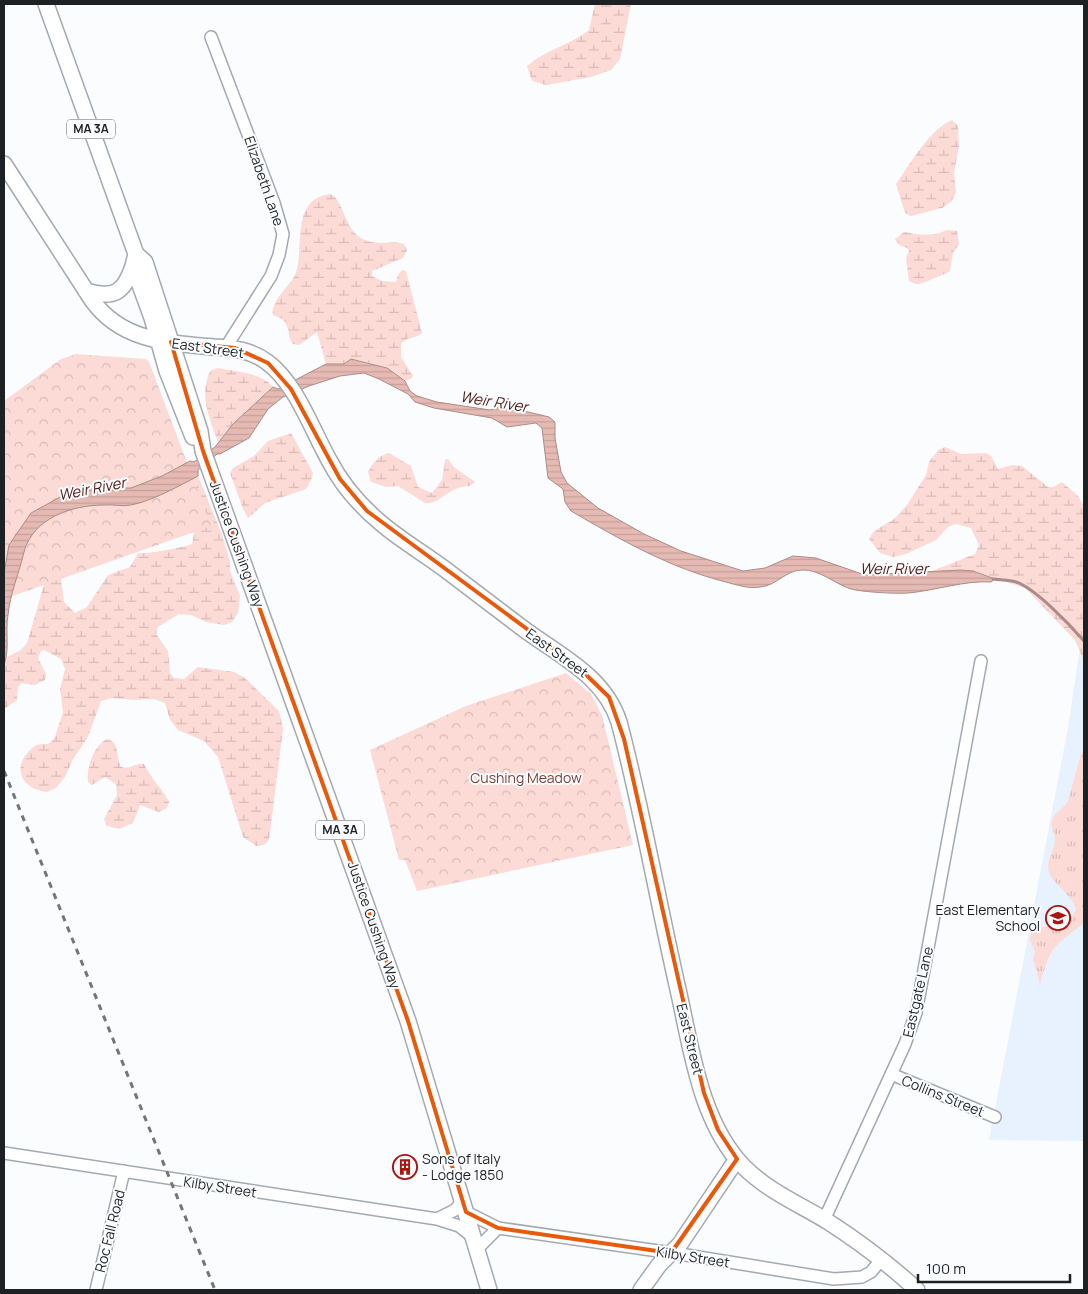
<svg xmlns="http://www.w3.org/2000/svg" width="1088" height="1294" viewBox="0 0 1088 1294" font-family="Manrope,sans-serif">
	<style>
		.built { fill: #e8f1fe }
		.grass { fill: url(#grass-tufts) }
		.wetland { fill: url(#wetland-marsh) }
		.park { fill: url(#park-crowns) }
		.water { fill: url(#water-rules); stroke: #aa8c88 }
		.lines { fill: none; stroke-linecap: round; stroke-linejoin: round }
		.stream { stroke: #aa8c88; stroke-width: 3 }
		.minor-casing { stroke: #a3a9b3; stroke-width: 14 }
		.major-casing { stroke: #a3a9b3; stroke-width: 18 }
		.minor { stroke: #fff; stroke-width: 11 }
		.major { stroke: #fff; stroke-width: 15 }
		.rail { stroke: #737679; stroke-width: 3; stroke-dasharray: 6 6; stroke-linecap: butt }
		.marked { fill: none; stroke: #e8590c; stroke-width: 4; stroke-linejoin: round }
		.labels { text-anchor: middle; stroke-width: 4; stroke-linejoin: round; paint-order: stroke }
		.shield { fill: #fafcfe; stroke: #606365; stroke-width: 1 }
		.shield-label { font-size: 12px; font-weight: bold; fill: #1e2124 }
		.street-label { font-size: 14px; fill: #1e2124; stroke: #fafcfe }
		.park-label { font-size: 14px; fill: #793f37; stroke: #fafcfe }
		.poi-label { font-size: 14px; fill: #1e2124; stroke: #fafcfe; text-anchor: end }
		.water-label { font-size: 15px; font-style: italic; fill: #521c16; stroke: #fafcfe }
	</style>
	<defs>
		<pattern id="grass-tufts" width="24" height="20" patternUnits="userSpaceOnUse" patternTransform="scale(1.25)"><rect width="24" height="20" fill="#fcdad5"/><path d="M3 7l-1-3M5 7V3M7 7l1-3M15 17l-1-3M17 17v-4M19 17l1-3" fill="none" stroke="#d8bbb7"/></pattern>
		<pattern id="wetland-marsh" width="20" height="14" patternUnits="userSpaceOnUse" patternTransform="scale(1.25)"><rect width="20" height="14" fill="#fcdad5"/><path d="M1 5h8M5 5V1M11 12h8M15 12V8" fill="none" stroke="#d8bbb7"/></pattern>
		<pattern id="park-crowns" width="20" height="18" patternUnits="userSpaceOnUse" patternTransform="scale(1.25)"><rect width="20" height="18" fill="#fcdad5"/><path d="M2 6a3 3 0 1 1 6 0M12 15a3 3 0 1 1 6 0" fill="none" stroke="#d8bbb7"/></pattern>
		<pattern id="water-rules" width="6" height="5" patternUnits="userSpaceOnUse" patternTransform="scale(1.25)"><rect width="6" height="5" fill="#e6bab3"/><path d="M0 2.5h6" fill="none" stroke="#c5a09a"/></pattern>
	</defs>
	<rect width="100%" height="100%" fill="#fafcfe"/>
	<path class="built" d="M 1080,648 L 1084,651 L 1084,1141 L 989,1140 L 1068,728 Z"/>
	<path class="grass" d="M 1084,749 L 1084,923 C 1054,946 1050,946 1040,984 L 1033,959 L 1035,952 L 1030,940 L 1031,930 C 1046,924 1070,928 1076,909 C 1071,895 1060,889 1052,878 C 1042,864 1054,854 1055,840 C 1056,832 1048,827 1053,818 C 1056,811 1064,809 1068,801 L 1081,754 Z"/>
	<path class="wetland" d="M 595,4 L 631,4 L 620,59 L 611,70 L 591,77 L 546,85 L 532,81 L 527,66 C 545,50 570,45 589,30 Z
		M 952,120 L 958,126 L 959,146 L 954,173 L 956,192 L 952,201 L 942,208 L 911,216 L 905,213 L 896,184 C 911,163 929,130 952,120 Z
		M 330,194 C 345,200 343,231 365,240 C 378,246 391,240 404,244 L 407,250 L 403,258 L 372,271 L 372,276 L 382,281 L 396,282 L 398,275 L 402,270 L 406,271 L 422,333 C 416,339 407,336 401,344 L 401,357 L 413,376 L 412,378 L 405,381 C 389,368 372,362 351,359 L 344,364 L 326,364 L 317,332 L 299,345 L 293,344 C 287,338 290,327 284,321 C 282,318 277,317 273,315 C 270,301 289,287 295,275 C 306,250 288,200 330,194 Z
		M 947,230 L 957,231 L 959,244 L 953,253 L 950,271 C 948,273 921,284 918,284 C 914,284 913,283 909,281 L 906,258 L 909,251 L 907,248 L 899,245 L 895,239 L 904,232 C 921,235 932,237 947,230 Z
		M 218,368 C 233,371 263,373 273,387 L 233,424 L 218,442 C 209,418 199,395 210,371 Z
		M 291,433 L 313,473 L 312,478 L 306,489 L 265,503 L 248,518 L 243,509 L 230,473 L 233,468 L 254,456 L 268,441 Z
		M 945,447 L 961,454 L 986,453 L 991,456 L 998,469 L 1012,465 L 1022,466 L 1048,487 L 1053,487 L 1062,482 L 1078,496 L 1084,506 L 1084,661 L 1075,640 L 1025,588 L 973,571 L 932,571 L 975,554 L 979,545 L 971,528 L 956,524 L 948,527 L 936,540 L 906,554 L 893,557 L 880,553 L 869,539 L 874,531 L 894,519 L 907,505 L 926,475 L 929,462 L 938,450 Z
		M 389,453 L 411,466 L 418,487 L 432,493 L 442,480 L 445,460 L 448,459 L 454,467 L 475,482 L 470,486 C 447,486 441,505 425,503 L 398,486 L 386,487 L 371,482 L 368,472 C 373,462 378,456 389,453 Z
		M 198,476 L 221,532 L 230,561 L 230,571 L 240,596 L 238,613 L 232,622 L 224,625 L 206,622 L 191,615 L 179,614 L 158,627 L 156,634 L 168,651 L 170,673 L 174,678 L 184,679 L 198,667 L 234,672 L 245,678 L 279,711 L 283,729 L 269,840 L 264,845 L 256,846 L 243,837 L 218,757 L 204,741 L 178,730 L 170,720 L 165,703 L 154,699 L 134,700 L 112,698 L 101,701 L 88,737 L 73,759 L 65,777 L 56,788 L 47,792 C 18,789 11,763 35,746 C 40,743 45,745 50,743 L 55,737 L 63,712 L 60,689 L 65,669 L 61,659 L 44,650 L 41,651 L 38,658 L 46,674 L 45,680 L 35,685 L 21,683 L 18,687 L 17,700 L 4,709 L 4,665 L 7,657 L 21,650 L 27,643 L 45,581 L 79,561 L 61,580 L 64,602 L 75,613 L 87,607 L 108,575 L 130,567 L 138,553 C 143,555 186,547 192,544 L 196,524 L 187,481 Z
		M 108,739 C 120,743 116,757 121,767 C 130,770 136,762 144,764 C 151,779 162,788 169,802 L 167,808 L 159,812 L 140,805 L 133,823 L 119,829 L 107,826 L 104,819 L 117,795 L 116,784 L 105,777 L 92,785 L 88,782 C 86,769 94,743 108,739 Z"/>
	<path class="park" d="M 76,354 L 146,359 L 149,362 L 211,526 L 4,599 L 4,401 L 61,359 Z
		M 566,673 L 591,694 L 602,715 L 633,845 L 417,891 L 405,860 L 399,860 L 370,750 L 466,706 Z"/>
	<path class="water" d="M 351,359 L 387,368 L 405,381 L 410,391 L 417,396 L 437,402 L 490,410 L 503,406 L 549,417 L 555,422 L 555,438 L 561,472 L 567,483 L 598,508 L 644,534 L 681,551 L 743,571 L 765,568 L 793,556 L 816,558 L 865,575 L 961,570 L 973,571 L 995,579 L 991,582 C 966,580 933,591 908,593 C 896,594 862,592 851,589 C 835,584 819,569 802,570 C 786,570 776,586 760,587 C 749,589 737,585 726,582 C 670,568 621,540 571,511 L 565,502 L 563,489 L 548,478 L 542,428 L 536,423 L 507,427 L 492,418 L 434,408 L 415,402 L 408,394 L 379,379 L 364,373 L 340,376 L 309,386 L 283,397 L 268,409 L 249,438 L 220,454 L 217,454 L 198,470 L 198,476 C 179,486 152,501 131,505 C 123,507 113,504 104,505 C 72,505 33,518 24,552 C 19,573 10,594 8,615 C 5,632 10,649 4,665 L 4,573 L 9,545 L 31,513 L 75,489 L 131,488 L 162,476 L 190,461 L 194,462 L 215,447 L 233,424 L 273,387 L 278,389 L 326,364 L 344,364 Z"/>
	<g class="lines">
		<path class="stream" d="M 993,579 C 1000,580 1009,580 1016,582 C 1035,588 1071,626 1084,641"/>
		<defs>
			<path id="minor" d="M 211,37 L 274,203 L 283,234 L 279,255 L 271,276 L 226,347
				M 891,1074 L 995,1117
				M 4,1153 L 437,1219 L 459,1226 L 474,1238
				M 466,1212 L 498,1228 L 686,1255 L 834,1279 L 862,1277 L 871,1272 L 881,1260
				M 437,1219 L 455,1210 L 463,1200
				M 824,1220 L 905,1044 L 916,1013 L 981,661
				M 477,1249 L 498,1228
				M 96,1290 L 124,1171"/>
			<path id="major" d="M 46,4 L 136,254 L 145,262 L 200,431 L 203,451 L 408,1021 L 489,1290
				M 4,164 L 92,300 C 121,341 168,343 214,347 C 233,348 251,350 267,362 C 296,383 312,430 329,460 C 342,485 360,506 382,524 C 402,541 425,554 446,570 C 471,589 496,608 521,627 C 558,655 604,675 619,722 C 642,809 657,897 677,985 C 691,1045 699,1121 744,1167 C 768,1191 799,1204 827,1221 C 858,1241 890,1265 917,1290
				M 136,254 L 133,266 L 152,318 L 167,371 L 193,437
				M 86,291 C 114,299 124,293 133,266
				M 641,1290 L 659,1265 L 680,1244 L 737,1159"/>
		</defs>
		<use href="#minor" class="minor-casing"/>
		<use href="#major" class="major-casing"/>
		<use href="#minor" class="minor"/>
		<use href="#major" class="major"/>
		<path class="rail" d="M 4,771 L 215,1290"/>
	</g>
	<path class="marked" d="M 171,342 L 235,348 L 268,363 L 291,389 L 340,479 L 367,511 L 576,665 L 609,697 L 624,739 L 704,1093 L 718,1130 L 737,1159 L 671,1253 L 498,1228 L 466,1212 L 408,1021 L 203,451 Z"/>
	<defs>
		<symbol id="school-ring" viewBox="-11 -11 22 22"><circle r="9.5" fill="#fafcfe" stroke="#a91611" stroke-width="1.5"/><path d="M0-5L7-2L0 1L-7-2ZM-4 1L0 2.5L4 1V4Q0 6-4 4Z" fill="#a91611"/></symbol>
		<symbol id="building-ring" viewBox="-11 -11 22 22"><circle r="9.5" fill="#fafcfe" stroke="#a91611" stroke-width="1.5"/><path d="M-4-6H4V6H1V3H-1V6H-4ZM-2.5-4.3h1.7v1.8h-1.7ZM.8-4.3h1.7v1.8H.8ZM-2.5-1h1.7V.8h-1.7ZM.8-1h1.7V.8H.8Z" fill="#a91611"/></symbol>
	</defs>
	<g fill-rule="evenodd">
		<use href="#school-ring" x="1044" y="904" width="28" height="28"/>
		<use href="#building-ring" x="391" y="1153" width="28" height="28"/>
	</g>
	<g class="labels">
		<g class="shield">
			<rect x="67" y="119.5" width="48" height="19" rx="4"/>
			<rect x="316" y="820.5" width="48" height="19" rx="4"/>
		</g>
		<g class="shield-label">
			<text x="91" y="133">MA 3A</text>
			<text x="340" y="834">MA 3A</text>
		</g>
		<g class="street-label">
			<text transform="translate(264 181) rotate(71)" y="5">Elizabeth Lane</text>
			<text transform="translate(208 348) rotate(8)" y="5">East Street</text>
			<text transform="translate(237 544) rotate(70)" y="5">Justice Cushing Way</text>
			<text transform="translate(557 653) rotate(36)" y="5">East Street</text>
			<text transform="translate(374 925) rotate(71)" y="5">Justice Cushing Way</text>
			<text transform="translate(918 992) rotate(-77)" y="5">Eastgate Lane</text>
			<text transform="translate(690 1039) rotate(76)" y="5">East Street</text>
			<text transform="translate(943 1096) rotate(22)" y="5">Collins Street</text>
			<text transform="translate(220 1187) rotate(9)" y="5">Kilby Street</text>
			<text transform="translate(110 1231) rotate(-76)" y="5">Roc Fall Road</text>
			<text transform="translate(693 1257) rotate(9)" y="5">Kilby Street</text>
		</g>
		<g class="park-label">
			<text x="526" y="783">Cushing Meadow</text>
		</g>
		<g class="poi-label">
			<text x="1040" y="915">East Elementary<tspan x="1040" dy="16">School</tspan></text>
			<text x="422" y="1164" text-anchor="start">Sons of Italy<tspan x="422" dy="16">- Lodge 1850</tspan></text>
		</g>
		<g class="water-label">
			<text transform="translate(494 402) rotate(9)" y="5">Weir River</text>
			<text transform="translate(92 489) rotate(-11)" y="5">Weir River</text>
			<text x="894" y="574">Weir River</text>
		</g>
	</g>
	<rect width="1088" height="1294" fill="none" stroke="#1e2124" stroke-width="10"/>
	<path d="M918 1274v8h152v-8" fill="none" stroke="#1e2124" stroke-width="2.5"/>
	<text x="926" y="1274" font-size="15" fill="#1e2124" stroke="#fafcfe" stroke-width="4" paint-order="stroke">100 m</text>
</svg>
